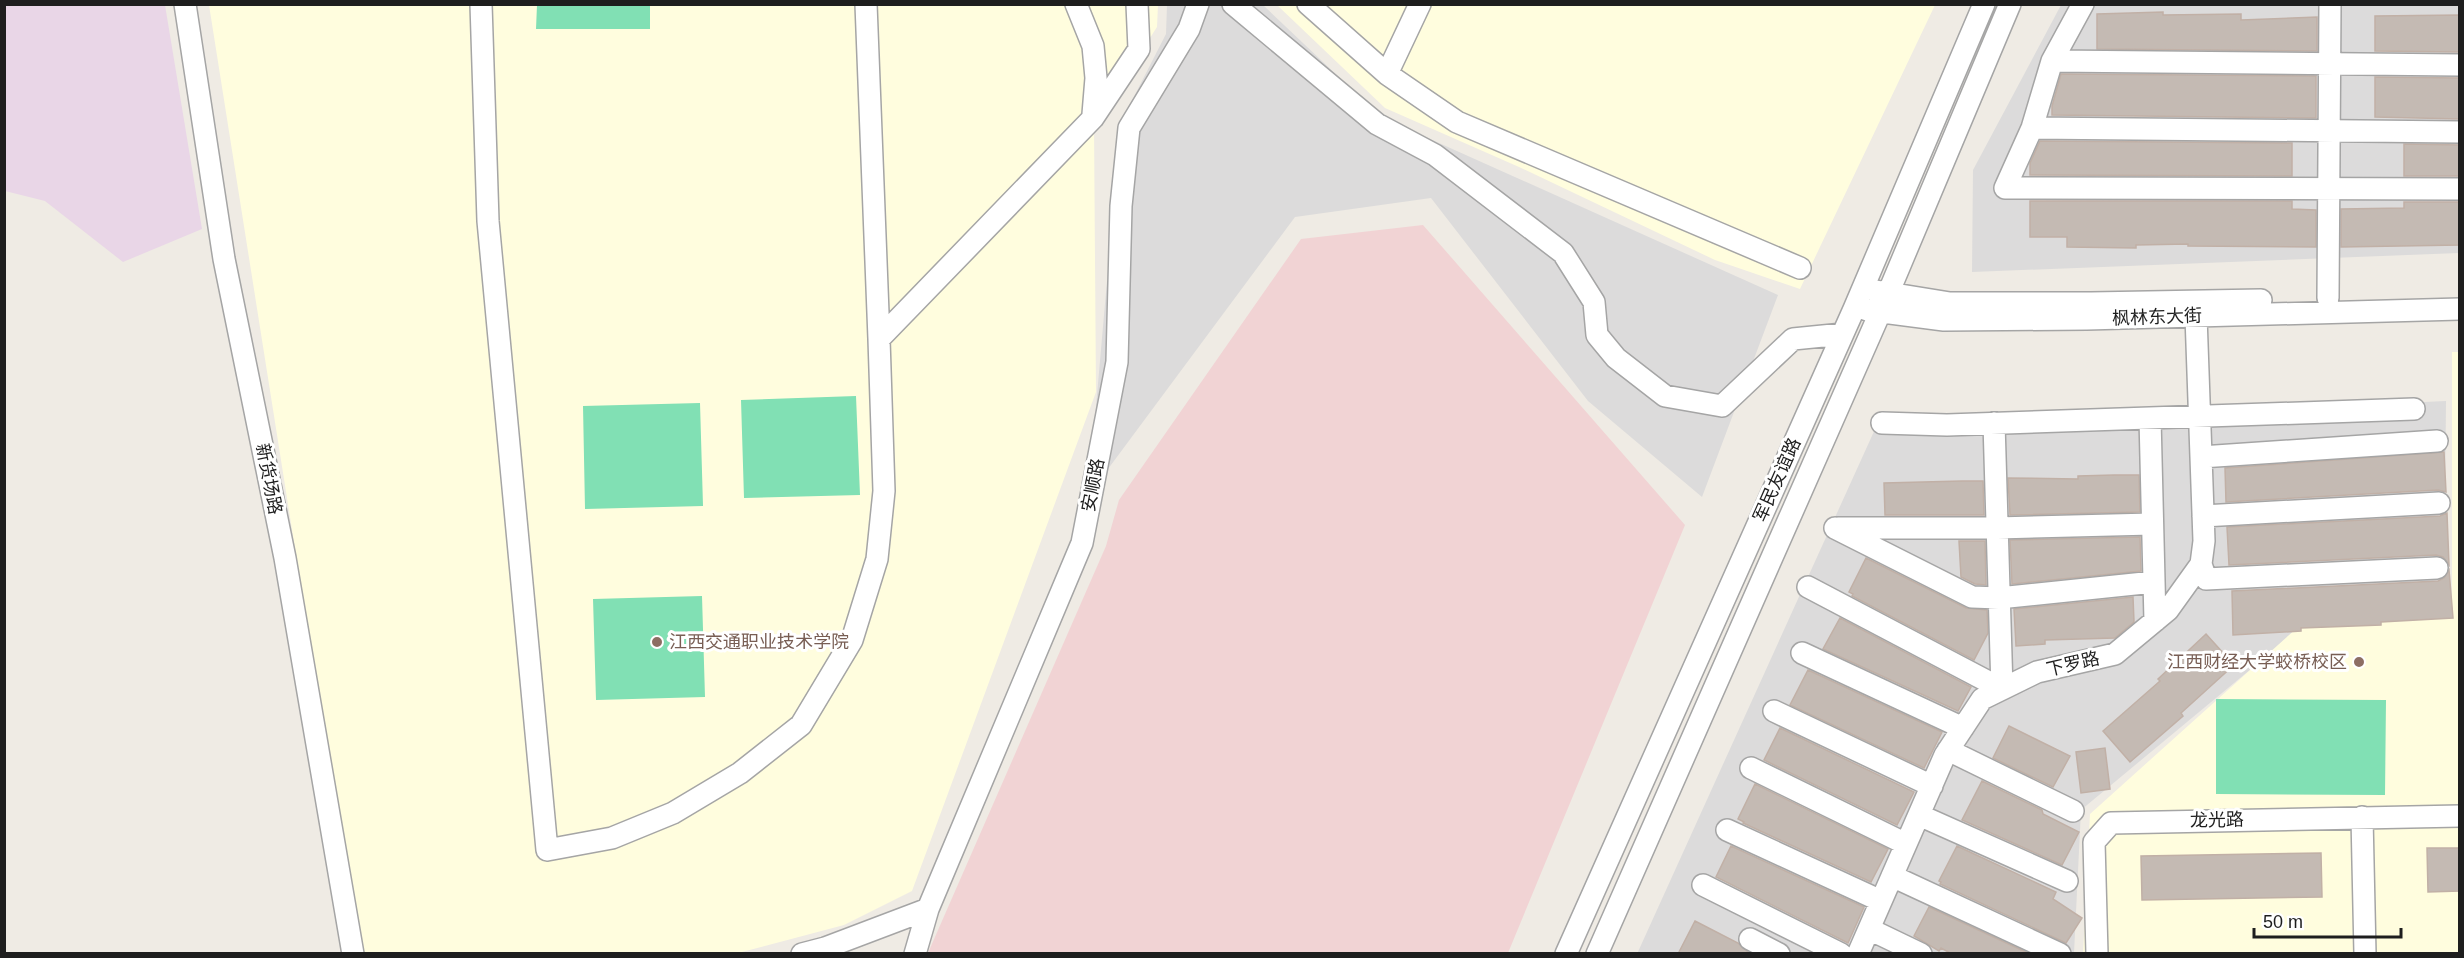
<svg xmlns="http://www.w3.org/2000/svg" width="2464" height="958" viewBox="0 0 2464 958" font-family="Arial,'Noto Sans SC',sans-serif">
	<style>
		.residential { fill: #dcdbdb }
		.commercial { fill: #f1d3d4 }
		.industrial { fill: #e9d6e7 }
		.education { fill: #fffdde }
		.pitch { fill: #81e0b4 }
		.building { fill: #c4bab3; stroke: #c1b0a6; stroke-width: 1.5 }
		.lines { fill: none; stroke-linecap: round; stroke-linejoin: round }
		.minor-casing { stroke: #a5a5a5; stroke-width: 24 }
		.minor { stroke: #fff; stroke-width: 21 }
		.education-dot { fill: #8d6e63; stroke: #fff; stroke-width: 2 }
		.labels { text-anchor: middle; stroke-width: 6; stroke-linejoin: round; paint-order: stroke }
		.street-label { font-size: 18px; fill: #1e1e1e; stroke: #fff }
		.education-label { font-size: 18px; fill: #785e54; stroke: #fff; text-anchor: start }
	</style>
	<rect width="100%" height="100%" fill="#efebe4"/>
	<path class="residential" d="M 1167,5 L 1263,5 L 1381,117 L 1778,295 L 1702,497 L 1588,401 L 1431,198 L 1295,217 L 1108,469 L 1091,463 L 1121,122 L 1166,34 Z
		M 2061,5 L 2459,5 L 2459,253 L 1972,272 L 1973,170 Z
		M 2446,401 L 2444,611 L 2299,629 L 2081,810 L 2074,953 L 1637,954 L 1876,427 Z"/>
	<path class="commercial" d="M 1423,225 L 1685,525 L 1508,953 L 928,953 L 1106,546 L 1119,500 L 1301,239 Z"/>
	<path class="industrial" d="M 4,5 L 165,5 L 202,229 L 123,262 L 45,201 L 5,191 Z"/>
	<path class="education" d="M 209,5 L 1158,5 L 1157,27 L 1094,125 L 1096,392 L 912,891 L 844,925 L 738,953 L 359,953 Z
		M 1277,5 L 1935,5 L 1800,289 L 1715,260 L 1519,167 L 1385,108 Z
		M 2452,352 L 2459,352 L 2459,953 L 2083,954 L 2090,814 L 2299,626 L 2452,615 Z"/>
	<path class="pitch" d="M 537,5 L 650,5 L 650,29 L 536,29 Z
		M 856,396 L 860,495 L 744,498 L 741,400 Z
		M 700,403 L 703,506 L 585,509 L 583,406 Z
		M 702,596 L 705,697 L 596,700 L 593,599 Z
		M 2216,699 L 2386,700 L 2385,795 L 2216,794 Z"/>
	<path class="building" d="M 2163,12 L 2163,15 L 2241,14 L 2241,20 L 2317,17 L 2317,51 L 2097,49 L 2097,14 Z
		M 2460,15 L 2460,52 L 2375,51 L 2375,16 Z
		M 2061,74 L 2316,76 L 2316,118 L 2052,115 L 2052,106 Z
		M 2375,77 L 2460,78 L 2460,119 L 2375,117 Z
		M 2040,141 L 2292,143 L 2292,176 L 2030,175 L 2030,163 Z
		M 2404,144 L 2460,145 L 2460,176 L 2404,176 Z
		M 2030,201 L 2292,201 L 2292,209 L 2316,210 L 2316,247 L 2188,246 L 2188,244 L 2136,245 L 2136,248 L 2067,247 L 2067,237 L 2030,237 Z
		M 2404,202 L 2460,202 L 2460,245 L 2341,247 L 2341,209 L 2404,208 Z
		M 2444,452 L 2446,492 L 2438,490 L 2226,502 L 2225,468 Z
		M 2114,475 L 2139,475 L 2140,512 L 2010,515 L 2008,478 L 2078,479 L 2078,476 Z
		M 1962,481 L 1983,481 L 1984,515 L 1885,515 L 1884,483 Z
		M 2447,513 L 2449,565 L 2443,557 L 2436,555 L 2229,565 L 2227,527 L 2440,516 Z
		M 2140,537 L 2141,571 L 2012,584 L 2010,540 Z
		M 1959,541 L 1985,541 L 1986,585 L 1975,584 L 1961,577 Z
		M 1866,558 L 1966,608 L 1987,610 L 1988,633 L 1974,660 L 1852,596 L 1853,594 L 1849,592 Z
		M 2449,570 L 2453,618 L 2381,622 L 2381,625 L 2301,628 L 2301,631 L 2233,635 L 2232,591 L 2438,581 L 2444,578 Z
		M 2133,597 L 2134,622 L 2115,638 L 2045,640 L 2045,644 L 2016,646 L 2014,609 Z
		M 1840,618 L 1971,687 L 1958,711 L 1823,649 Z
		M 2206,634 L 2234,665 L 2181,713 L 2183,716 L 2130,762 L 2103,731 L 2160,681 L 2158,679 Z
		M 1808,670 L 1942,732 L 1924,768 L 1790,705 Z
		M 2009,726 L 2070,756 L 2053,787 L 1993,758 Z
		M 1780,728 L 1914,792 L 1897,825 L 1764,760 Z
		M 2105,748 L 2110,789 L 2081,793 L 2076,752 Z
		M 1982,781 L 2042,810 L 2043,814 L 2079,832 L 2062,865 L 1962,820 Z
		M 1755,784 L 1888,849 L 1871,882 L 1743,823 L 1744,822 L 1738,819 Z
		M 1731,846 L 1864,907 L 1848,943 L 1716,877 Z
		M 1957,846 L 2056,892 L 2053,899 L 2082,918 L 2066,943 L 1940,884 L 1941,882 L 1939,881 Z
		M 2427,848 L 2460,848 L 2460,891 L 2428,892 Z
		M 2321,853 L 2322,897 L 2142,900 L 2141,856 Z
		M 1929,907 L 2028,953 L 1952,954 L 1941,948 L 1939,951 L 1914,936 Z
		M 1695,921 L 1738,943 L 1750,954 L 1678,954 Z"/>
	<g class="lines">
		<defs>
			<path id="minor" d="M 185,4 L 224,259 L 285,558 L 353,954
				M 481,4 L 488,221 L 547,850 L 612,838 L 673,813 L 740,773 L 801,725 L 852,640 L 877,559 L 884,491 L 879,339 L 1093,118 L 1139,49 L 1137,4
				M 866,4 L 879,339
				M 1076,4 L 1093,46 L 1096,78 L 1093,114
				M 1233,4 L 1377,124 L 1435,155 L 1563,253 L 1594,302 L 1597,335 L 1616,358 L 1665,396 L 1722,406 L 1793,339 L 1843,334
				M 1308,4 L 1387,74 L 1457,122 L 1800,268
				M 2083,4 L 2052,61 L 2032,128 L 2005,188 L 2460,189
				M 2052,61 L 2460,65
				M 1387,74 L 1420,4
				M 2032,128 L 2460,132
				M 1876,291 L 1950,303 L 2091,303 L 2261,300
				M 2328,298 L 2330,4
				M 1867,310 L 1944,320 L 2087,319 L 2460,309
				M 2150,418 L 2155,621
				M 1882,423 L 1947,425 L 2414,409
				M 2201,457 L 2437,441
				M 2203,516 L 2439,503
				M 1835,528 L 1972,597 L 1999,598 L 2154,582
				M 1838,528 L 1997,528 L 2152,524
				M 2201,564 L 2206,579 L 2437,568
				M 1808,587 L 2002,689 L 1994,423
				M 1802,653 L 1963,728
				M 1774,711 L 1932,786
				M 1948,750 L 2073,811
				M 1751,768 L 1906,844
				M 1919,815 L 2067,881
				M 2362,817 L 2365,954
				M 1727,830 L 1881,901
				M 1892,876 L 2060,954
				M 1703,885 L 1841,954
				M 1869,929 L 1921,954
				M 1750,939 L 1779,954
				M 802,954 L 825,948 L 928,909
				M 915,954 L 928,909 L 1082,543 L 1117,362 L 1121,206 L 1129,128 L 1189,29 L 1198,4
				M 1566,954 L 1854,309 L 1984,4
				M 1597,954 L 1879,315 L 2010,4
				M 1858,954 L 1945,755 L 1982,699 L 2037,672 L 2115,654 L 2168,610 L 2201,564 L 2204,541 L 2196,316
				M 2097,954 L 2094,842 L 2111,823 L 2460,816"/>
		</defs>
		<use href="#minor" class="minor-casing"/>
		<use href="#minor" class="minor"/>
	</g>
	<g class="education-dot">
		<circle cx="657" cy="642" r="6"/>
		<circle cx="2359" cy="662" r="6"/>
	</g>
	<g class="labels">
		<g class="street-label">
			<text transform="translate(2157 317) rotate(-2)" y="6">枫林东大街</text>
			<text transform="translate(269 479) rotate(79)" y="6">新货场路</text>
			<text transform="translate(1777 480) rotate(-66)" y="6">军民友谊路</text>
			<text transform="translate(1093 485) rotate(-79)" y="6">安顺路</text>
			<text transform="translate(2073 664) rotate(-13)" y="6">下罗路</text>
			<text transform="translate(2217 820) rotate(-1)" y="6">龙光路</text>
		</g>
		<g class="education-label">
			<text x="669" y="648">江西交通职业技术学院</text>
			<text x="2347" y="668" text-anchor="end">江西财经大学蛟桥校区</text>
		</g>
	</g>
	<rect width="2464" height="958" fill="none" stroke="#1e1e1e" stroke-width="12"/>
	<path d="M2254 928v9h147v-9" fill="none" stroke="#1e1e1e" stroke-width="3"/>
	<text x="2263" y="928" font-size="18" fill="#1e1e1e" stroke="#ffffff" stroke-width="4.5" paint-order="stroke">50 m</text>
</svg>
